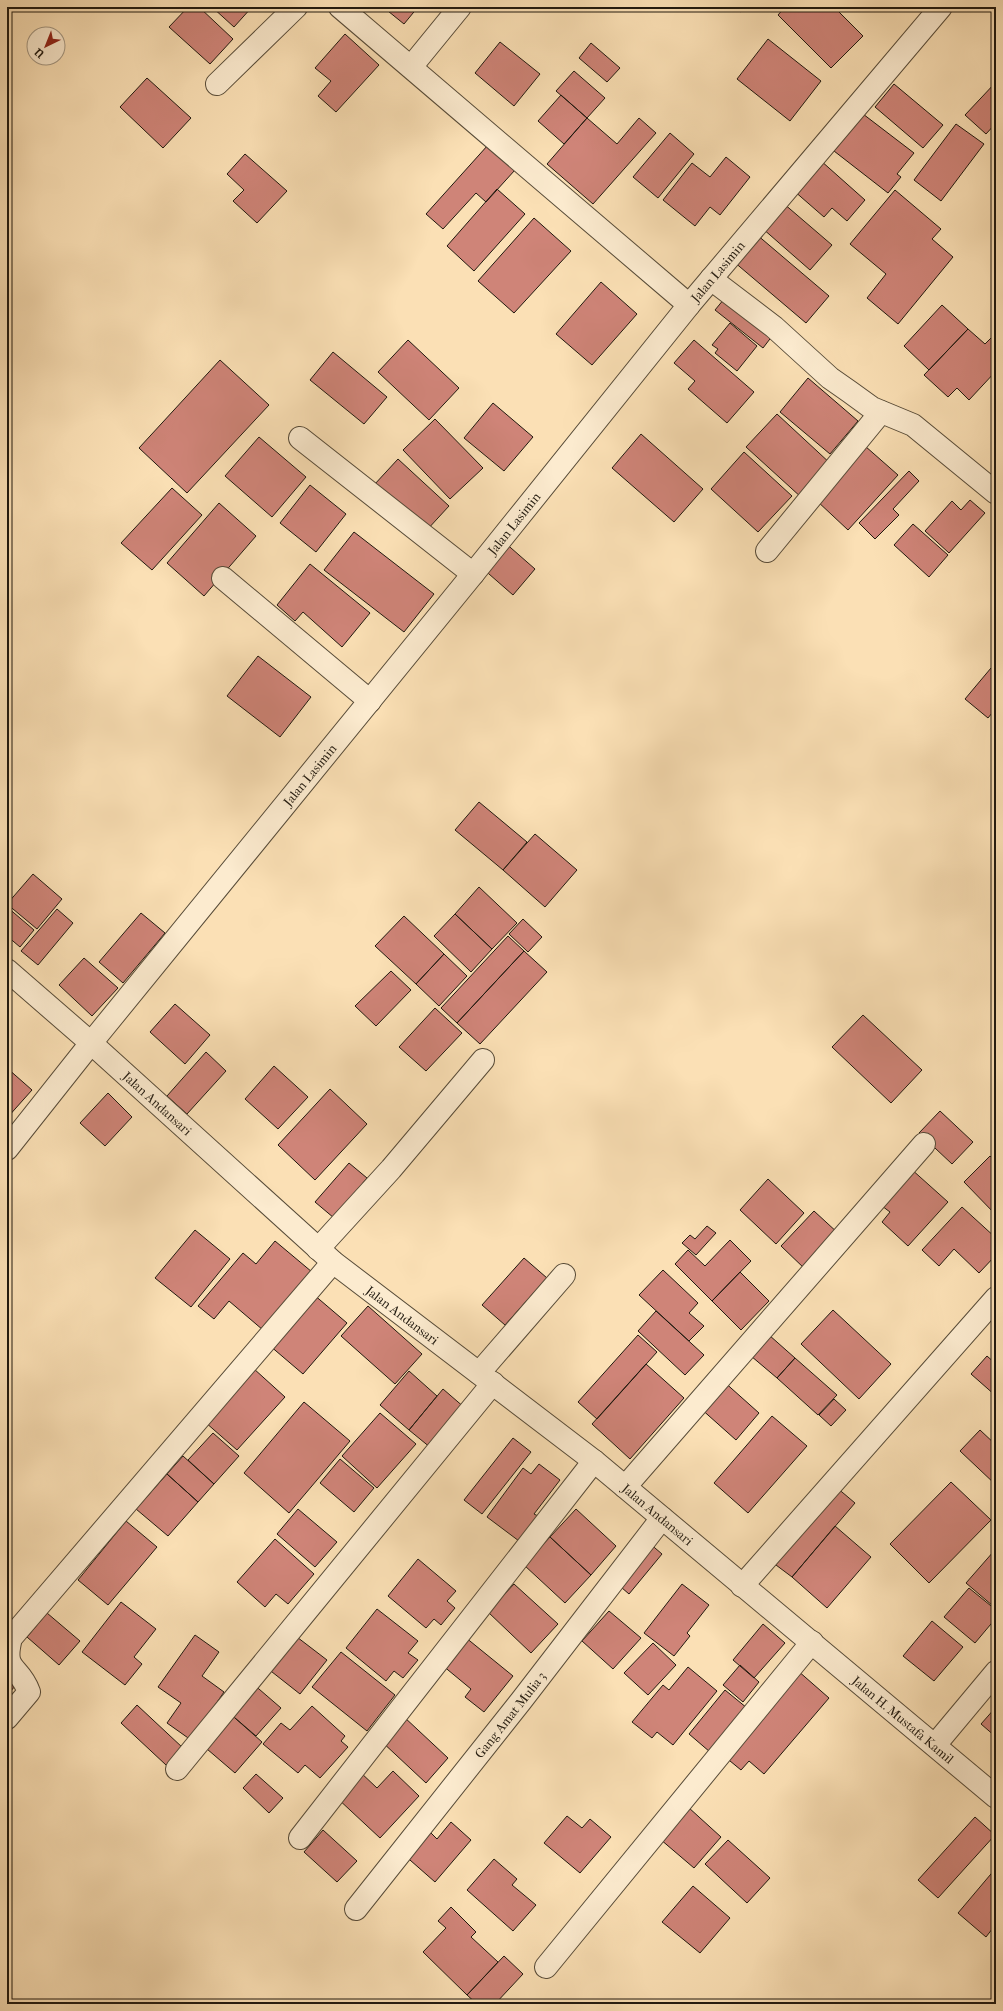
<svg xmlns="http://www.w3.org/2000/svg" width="1003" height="2011" viewBox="0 0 1003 2011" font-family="'IM FELL French Canon',serif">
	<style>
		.building { fill: #cf8478; stroke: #20190f }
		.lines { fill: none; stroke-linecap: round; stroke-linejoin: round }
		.minor-casing { stroke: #574b38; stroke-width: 24 }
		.tertiary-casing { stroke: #574b38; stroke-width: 24 }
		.minor { stroke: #fcebcf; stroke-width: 22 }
		.tertiary { stroke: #fcebcf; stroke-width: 22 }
		.labels { text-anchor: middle; stroke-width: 3; stroke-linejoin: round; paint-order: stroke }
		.street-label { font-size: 13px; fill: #20190f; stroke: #fcebcf }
	</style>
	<rect width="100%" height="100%" fill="#fbe0b5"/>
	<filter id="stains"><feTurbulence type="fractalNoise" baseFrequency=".005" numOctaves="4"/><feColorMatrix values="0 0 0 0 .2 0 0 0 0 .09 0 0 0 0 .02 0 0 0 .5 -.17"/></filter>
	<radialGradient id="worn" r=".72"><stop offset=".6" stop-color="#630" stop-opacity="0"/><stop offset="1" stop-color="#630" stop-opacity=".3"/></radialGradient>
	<path class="building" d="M 188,7 L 199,7 L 233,39 L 210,64 L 169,27 Z
		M 212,7 L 252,7 L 234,27 Z
		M 383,7 L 418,7 L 404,24 Z
		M 735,7 L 746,7 L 741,12 Z
		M 785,7 L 834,7 L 863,36 L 831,68 L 778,15 Z
		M 345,34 L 379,65 L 336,112 L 318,96 L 331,81 L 315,68 Z
		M 768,39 L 821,81 L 790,121 L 737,79 Z
		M 500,42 L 540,74 L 514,106 L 475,73 Z
		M 591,43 L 620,68 L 607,82 L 579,58 Z
		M 574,71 L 605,98 L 587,118 L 556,91 Z
		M 147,78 L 191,118 L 163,148 L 120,107 Z
		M 996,82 L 996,123 L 986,134 L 965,115 Z
		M 894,84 L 943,125 L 923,148 L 875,107 Z
		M 561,95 L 587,118 L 564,144 L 538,121 Z
		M 863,114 L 914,153 L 897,174 L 901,177 L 888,193 L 834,151 Z
		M 587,118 L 617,144 L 639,118 L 656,133 L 593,204 L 547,164 Z
		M 956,124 L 984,144 L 941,201 L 914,180 Z
		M 670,133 L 694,154 L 658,198 L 633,177 Z
		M 488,145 L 515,170 L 486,202 L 476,193 L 443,229 L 426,214 Z
		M 245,154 L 287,191 L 257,223 L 233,201 L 244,190 L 227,174 Z
		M 726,157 L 750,177 L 720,215 L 710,207 L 695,226 L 663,200 L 692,163 L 710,177 Z
		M 820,160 L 865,200 L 847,221 L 832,208 L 824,217 L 793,190 Z
		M 497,189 L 525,214 L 474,271 L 447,246 Z
		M 895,190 L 941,229 L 932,239 L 953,257 L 898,324 L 867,298 L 886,274 L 850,244 Z
		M 783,203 L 832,245 L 810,270 L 762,228 Z
		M 534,218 L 571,251 L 514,313 L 478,281 Z
		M 756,234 L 829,296 L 806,323 L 733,261 Z
		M 601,282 L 637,314 L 592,365 L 556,334 Z
		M 729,293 L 776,331 L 763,348 L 715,310 Z
		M 942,305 L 968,329 L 929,370 L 904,346 Z
		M 730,323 L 757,346 L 737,371 L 715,353 L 718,349 L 712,345 Z
		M 968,329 L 985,344 L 994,335 L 996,337 L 996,371 L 969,400 L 957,388 L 948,397 L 924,375 Z
		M 408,340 L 459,388 L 429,420 L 378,372 Z
		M 694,340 L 754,392 L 727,423 L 688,389 L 695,381 L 674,363 Z
		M 333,352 L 387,397 L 364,424 L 310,380 Z
		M 220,360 L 269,405 L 187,493 L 139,448 Z
		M 808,378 L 858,421 L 830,454 L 780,412 Z
		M 493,403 L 533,437 L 504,471 L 464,438 Z
		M 777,414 L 832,465 L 802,498 L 746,447 Z
		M 435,419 L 483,468 L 450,499 L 403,450 Z
		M 641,434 L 703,489 L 674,522 L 612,468 Z
		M 259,437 L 306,477 L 272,517 L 225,476 Z
		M 865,446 L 898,475 L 848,530 L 816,500 Z
		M 744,452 L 792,496 L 758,532 L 711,489 Z
		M 398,459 L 449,506 L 426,531 L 374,485 Z
		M 909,471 L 919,481 L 893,509 L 899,515 L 875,539 L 859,523 Z
		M 310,485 L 346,514 L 316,552 L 280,523 Z
		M 172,488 L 202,515 L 152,570 L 121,543 Z
		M 970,500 L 985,513 L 949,553 L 925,531 L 952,501 L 961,510 Z
		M 219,503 L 256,536 L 204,596 L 167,563 Z
		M 913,524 L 948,555 L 929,577 L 894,545 Z
		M 354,532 L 434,594 L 404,632 L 324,570 Z
		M 503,541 L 535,569 L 513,595 L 481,567 Z
		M 310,564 L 370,613 L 342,647 L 303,612 L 295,621 L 277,605 Z
		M 258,656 L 311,697 L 280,737 L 227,696 Z
		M 991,668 L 996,672 L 996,708 L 988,718 L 965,699 Z
		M 479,802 L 527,842 L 503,870 L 455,830 Z
		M 535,834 L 577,870 L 545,907 L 503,870 Z
		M 33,874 L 62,899 L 37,929 L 7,904 Z
		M 479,887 L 517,923 L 492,949 L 455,914 Z
		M 7,907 L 34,930 L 20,947 L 7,936 Z
		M 57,909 L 73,923 L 38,965 L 21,951 Z
		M 141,913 L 165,933 L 123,983 L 99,962 Z
		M 455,914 L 492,949 L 471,972 L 434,936 Z
		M 404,916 L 444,954 L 416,984 L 375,946 Z
		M 523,919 L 542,937 L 528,952 L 509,934 Z
		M 508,936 L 524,951 L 457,1023 L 441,1008 Z
		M 524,951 L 547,972 L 480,1044 L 457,1023 Z
		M 444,954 L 467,976 L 439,1006 L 416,984 Z
		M 84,958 L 118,988 L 92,1016 L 59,985 Z
		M 391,971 L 411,990 L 376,1026 L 355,1006 Z
		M 175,1004 L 210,1035 L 185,1064 L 150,1032 Z
		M 435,1008 L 462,1033 L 426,1071 L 399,1047 Z
		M 863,1015 L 922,1070 L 891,1103 L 832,1047 Z
		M 206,1052 L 226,1071 L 187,1114 L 167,1096 Z
		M 274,1066 L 308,1097 L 278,1129 L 245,1099 Z
		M 7,1068 L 32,1090 L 7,1118 Z
		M 330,1089 L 367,1124 L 315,1180 L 278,1145 Z
		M 108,1093 L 132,1117 L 105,1146 L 80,1123 Z
		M 940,1111 L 973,1142 L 952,1164 L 919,1133 Z
		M 990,1156 L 996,1162 L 996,1215 L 964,1182 Z
		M 349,1163 L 367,1178 L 334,1218 L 315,1202 Z
		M 910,1168 L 948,1202 L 908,1246 L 882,1222 L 890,1212 L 878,1203 Z
		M 768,1179 L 804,1213 L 776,1244 L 740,1210 Z
		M 962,1207 L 996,1238 L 996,1255 L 979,1273 L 954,1249 L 939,1266 L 922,1250 Z
		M 814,1211 L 839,1234 L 806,1270 L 781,1246 Z
		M 707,1226 L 716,1233 L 696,1255 L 682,1243 L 690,1235 L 695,1239 Z
		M 195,1230 L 230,1259 L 191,1307 L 155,1278 Z
		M 730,1240 L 751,1261 L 712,1301 L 675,1264 L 688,1250 L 705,1266 Z
		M 275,1241 L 312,1272 L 263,1330 L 229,1301 L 214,1319 L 198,1306 L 243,1253 L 256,1264 Z
		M 524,1258 L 547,1278 L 505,1325 L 482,1305 Z
		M 663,1270 L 698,1303 L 689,1313 L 704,1326 L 689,1341 L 639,1295 Z
		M 740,1272 L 769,1301 L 741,1330 L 712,1301 Z
		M 313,1294 L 347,1323 L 303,1374 L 269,1345 Z
		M 368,1306 L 422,1354 L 395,1384 L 341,1336 Z
		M 833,1310 L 891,1364 L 859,1399 L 801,1344 Z
		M 656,1311 L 704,1355 L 685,1375 L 638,1331 Z
		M 638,1335 L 657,1352 L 597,1419 L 578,1402 Z
		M 769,1335 L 795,1358 L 777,1378 L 751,1356 Z
		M 987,1356 L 996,1364 L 996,1396 L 971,1374 Z
		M 795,1358 L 837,1395 L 818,1415 L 777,1378 Z
		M 646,1364 L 684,1398 L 630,1459 L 592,1424 Z
		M 253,1368 L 285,1397 L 237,1450 L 205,1422 Z
		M 409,1371 L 437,1396 L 409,1430 L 380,1405 Z
		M 722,1380 L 759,1413 L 736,1440 L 699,1407 Z
		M 443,1389 L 465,1408 L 431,1448 L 409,1430 Z
		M 834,1399 L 846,1410 L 831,1426 L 819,1415 Z
		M 304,1402 L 350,1441 L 289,1513 L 244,1473 Z
		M 380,1413 L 416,1444 L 377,1488 L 342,1456 Z
		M 772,1416 L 807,1446 L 748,1513 L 714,1483 Z
		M 980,1430 L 996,1445 L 996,1485 L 960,1451 Z
		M 213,1433 L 239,1456 L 214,1484 L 188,1460 Z
		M 513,1438 L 531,1452 L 482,1514 L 464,1500 Z
		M 183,1456 L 214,1484 L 198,1502 L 167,1474 Z
		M 340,1459 L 374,1488 L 354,1512 L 320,1483 Z
		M 539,1464 L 560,1480 L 534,1514 L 538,1516 L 519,1541 L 487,1517 L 523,1468 L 531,1474 Z
		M 167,1474 L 198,1502 L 168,1536 L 136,1509 Z
		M 951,1482 L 991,1520 L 929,1583 L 890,1544 Z
		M 836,1487 L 855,1503 L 792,1577 L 772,1562 Z
		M 298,1509 L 337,1542 L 315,1567 L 277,1534 Z
		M 576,1509 L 616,1546 L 591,1575 L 550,1537 Z
		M 126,1521 L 157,1547 L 108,1605 L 78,1580 Z
		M 835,1526 L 871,1557 L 827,1608 L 792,1577 Z
		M 550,1537 L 591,1575 L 565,1603 L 524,1565 Z
		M 275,1539 L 314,1574 L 288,1604 L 276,1594 L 265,1607 L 237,1582 Z
		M 648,1542 L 662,1554 L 629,1594 L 614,1581 Z
		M 994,1551 L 996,1554 L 996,1603 L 993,1606 L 966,1583 Z
		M 418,1559 L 456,1591 L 447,1601 L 455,1608 L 441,1625 L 434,1619 L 426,1628 L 388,1596 Z
		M 514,1584 L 558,1624 L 531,1653 L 488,1612 Z
		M 682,1584 L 709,1605 L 687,1633 L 690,1636 L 674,1656 L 644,1633 Z
		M 969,1588 L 996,1610 L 996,1618 L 975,1643 L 944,1617 Z
		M 121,1602 L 156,1629 L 134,1657 L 142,1664 L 125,1685 L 82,1652 Z
		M 377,1609 L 418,1641 L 408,1653 L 418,1660 L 403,1678 L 394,1671 L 386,1681 L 346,1648 Z
		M 609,1611 L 641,1638 L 613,1669 L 582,1641 Z
		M 47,1613 L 80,1641 L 59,1665 L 27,1637 Z
		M 932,1621 L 963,1647 L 934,1681 L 903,1656 Z
		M 763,1624 L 785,1643 L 754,1678 L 733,1660 Z
		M 293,1634 L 327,1660 L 300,1694 L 267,1668 Z
		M 195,1635 L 219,1652 L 202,1676 L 224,1692 L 191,1740 L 167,1723 L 181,1703 L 158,1687 Z
		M 465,1637 L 513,1676 L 484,1712 L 465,1697 L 471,1689 L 442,1665 Z
		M 653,1643 L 676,1665 L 648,1695 L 624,1673 Z
		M 341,1652 L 395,1695 L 367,1731 L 312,1687 Z
		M 740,1665 L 759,1682 L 743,1702 L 723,1685 Z
		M 688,1667 L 717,1691 L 673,1745 L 657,1732 L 652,1738 L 632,1722 L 663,1685 L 669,1690 Z
		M 797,1670 L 829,1698 L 764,1774 L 749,1761 L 741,1770 L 724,1756 Z
		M 7,1673 L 18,1683 L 7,1695 Z
		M 252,1683 L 281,1708 L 256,1736 L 227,1711 Z
		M 725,1690 L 747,1708 L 710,1752 L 689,1734 Z
		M 137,1705 L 183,1748 L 166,1765 L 121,1723 Z
		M 312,1706 L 345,1736 L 341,1741 L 348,1747 L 320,1778 L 305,1765 L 298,1773 L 263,1744 L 281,1723 L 290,1730 Z
		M 996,1707 L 996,1737 L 981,1724 Z
		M 227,1711 L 262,1742 L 235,1773 L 200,1743 Z
		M 403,1716 L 448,1758 L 426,1783 L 380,1740 Z
		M 359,1771 L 377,1788 L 393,1771 L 419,1796 L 380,1838 L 336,1797 Z
		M 256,1774 L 283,1798 L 269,1813 L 243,1788 Z
		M 688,1807 L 721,1837 L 694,1868 L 660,1839 Z
		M 567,1816 L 582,1828 L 590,1819 L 611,1837 L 580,1873 L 544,1843 Z
		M 975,1817 L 995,1835 L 938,1898 L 918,1880 Z
		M 451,1822 L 471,1840 L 435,1882 L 402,1853 L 425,1827 L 437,1839 Z
		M 323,1830 L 357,1861 L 337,1882 L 304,1852 Z
		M 728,1840 L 770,1878 L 747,1903 L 705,1864 Z
		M 494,1859 L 517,1879 L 512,1885 L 536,1905 L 513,1931 L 467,1890 Z
		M 996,1868 L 996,1924 L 986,1937 L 958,1913 Z
		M 693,1886 L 730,1918 L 700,1953 L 662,1922 Z
		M 451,1907 L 476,1932 L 471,1937 L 498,1962 L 467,1995 L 423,1952 L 446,1928 L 438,1921 Z
		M 504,1956 L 523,1974 L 495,2004 L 477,2004 L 467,1995 Z"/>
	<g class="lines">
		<defs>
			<g id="minor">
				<path d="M 340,7 L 689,305"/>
				<path d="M 411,67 L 460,7"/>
				<path d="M 217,84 L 296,7"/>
				<path d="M 711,279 L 774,327 L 830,378 L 850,392 L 872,408 L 913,425 L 996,493"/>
				<path d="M 300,438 L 473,574"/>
				<path d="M 767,551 L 881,412"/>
				<path d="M 223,578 L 370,701"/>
				<path d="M 7,1149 L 91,1043"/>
				<path d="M 318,1249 L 391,1169 L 483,1060"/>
				<path d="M 479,1373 L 564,1275"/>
				<path d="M 625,1487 L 924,1144"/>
				<path d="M 742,1586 L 996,1298"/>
				<path d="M 7,1718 L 29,1692 C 19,1664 2,1673 11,1638 L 333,1262"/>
				<path d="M 935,1745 L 996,1672"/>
				<path d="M 177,1769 L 493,1383"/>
				<path d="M 300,1838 L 594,1461"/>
				<path id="s1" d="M 356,1909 L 521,1701 L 662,1518"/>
				<path d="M 546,1967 L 812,1642"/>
			</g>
			<g id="tertiary">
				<path id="s2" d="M 7,970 L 91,1043 L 333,1262 L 594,1461 L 996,1797"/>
				<path id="s3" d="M 91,1043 L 473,574 L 689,305 L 941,7"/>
			</g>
		</defs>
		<use href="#minor" class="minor-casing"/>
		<use href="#tertiary" class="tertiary-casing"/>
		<use href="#minor" class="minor"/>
		<use href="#tertiary" class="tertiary"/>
	</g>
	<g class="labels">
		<g class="street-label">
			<text dy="5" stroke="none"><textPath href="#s3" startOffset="994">Jalan Lasimin</textPath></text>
			<text dy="5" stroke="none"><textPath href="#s3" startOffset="670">Jalan Lasimin</textPath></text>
			<text dy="5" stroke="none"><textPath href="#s3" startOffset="346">Jalan Lasimin</textPath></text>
			<text dy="5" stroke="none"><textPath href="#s2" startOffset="201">Jalan Andansari</textPath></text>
			<text dy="5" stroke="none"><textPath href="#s2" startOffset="525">Jalan Andansari</textPath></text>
			<text dy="5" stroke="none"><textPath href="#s2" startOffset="849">Jalan Andansari</textPath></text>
			<text dy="5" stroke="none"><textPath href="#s1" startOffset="248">Gang Amat Mulia 3</textPath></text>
			<text dy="5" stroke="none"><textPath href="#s2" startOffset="1169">Jalan H. Mustafa Kamil</textPath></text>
		</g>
	</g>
	<rect width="1003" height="2011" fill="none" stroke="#fbe0b5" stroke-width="24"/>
	<rect x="8" y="8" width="987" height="1995" fill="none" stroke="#20190f" stroke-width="2"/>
	<rect x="12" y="12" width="979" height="1987" fill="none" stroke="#20190f"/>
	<g transform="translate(46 46) rotate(223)"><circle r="19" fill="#fcebcf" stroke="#a49782"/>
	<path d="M0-3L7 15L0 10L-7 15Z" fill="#8f2418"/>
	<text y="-6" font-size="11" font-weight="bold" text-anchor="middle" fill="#20190f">U</text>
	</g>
	<rect width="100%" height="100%" filter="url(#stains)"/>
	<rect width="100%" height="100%" fill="url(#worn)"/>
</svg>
